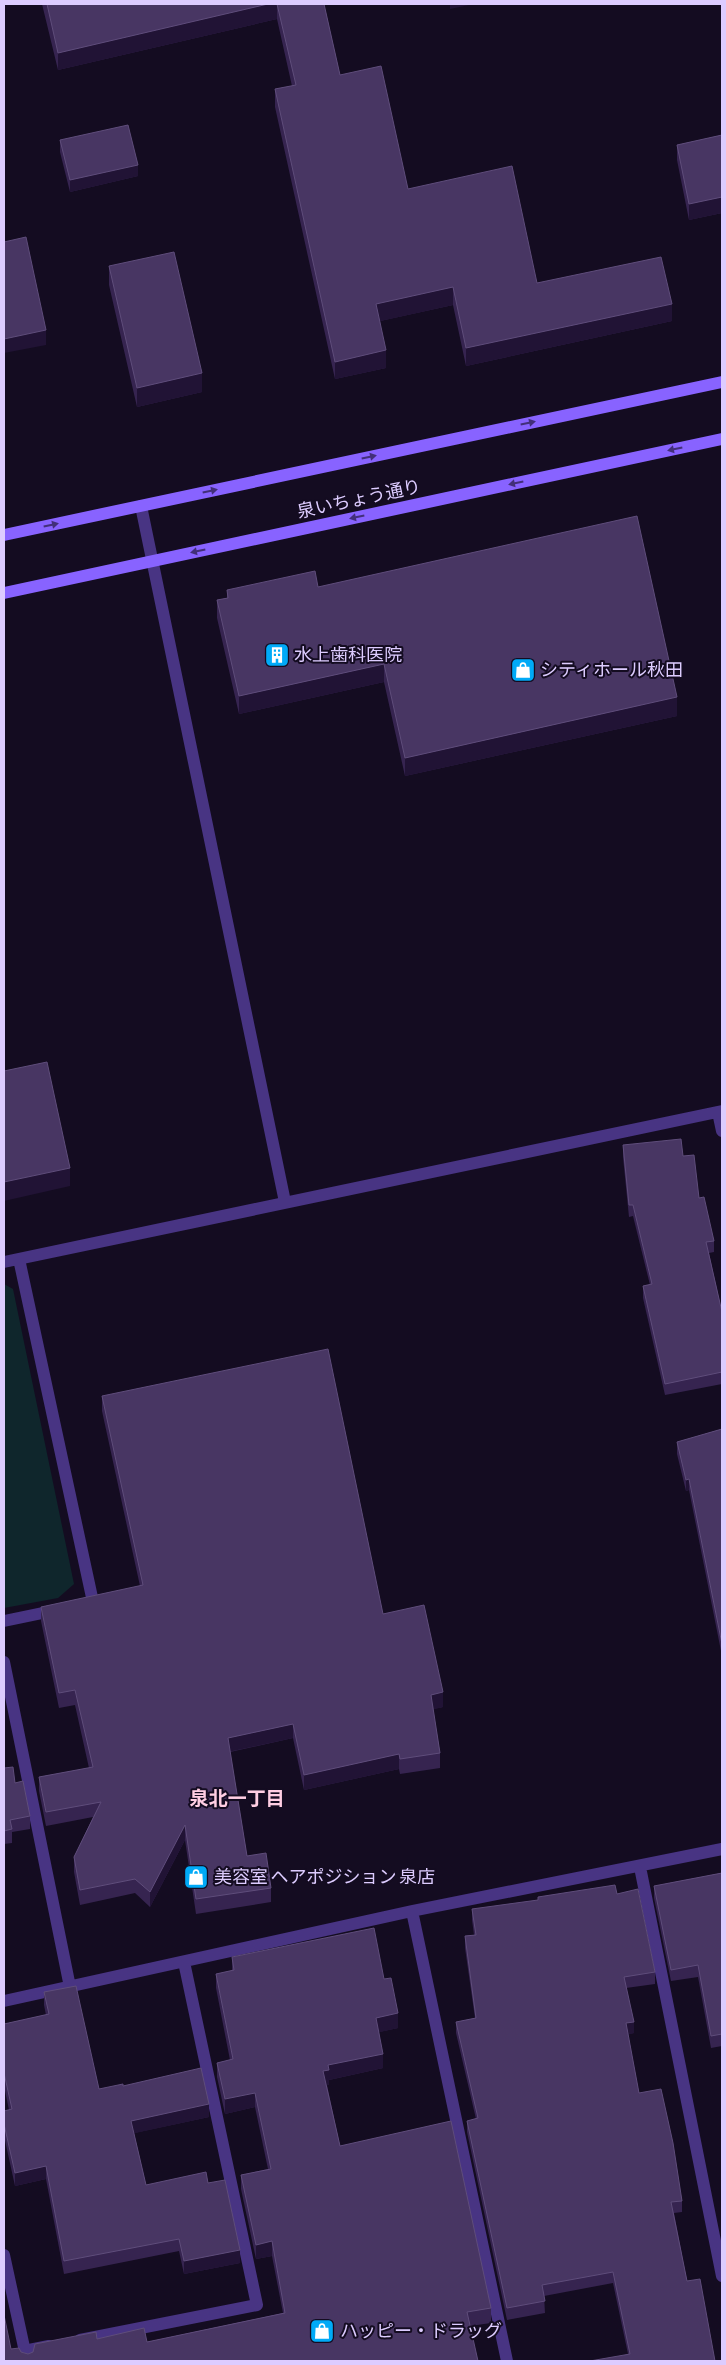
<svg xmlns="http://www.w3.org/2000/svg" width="726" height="2365" viewBox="0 0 726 2365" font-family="'Asap Condensed','Noto Sans JP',sans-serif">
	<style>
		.green { fill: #0f262c }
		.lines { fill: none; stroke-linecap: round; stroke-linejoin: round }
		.street { stroke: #483483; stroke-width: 12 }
		.secondary { stroke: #8863ff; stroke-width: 12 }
		.wall { fill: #362450 }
		.shaded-wall { fill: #211335 }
		.building { fill: #483663; stroke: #5f4d7b }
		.oneway { fill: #422f7a }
		.labels { text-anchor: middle; stroke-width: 4; stroke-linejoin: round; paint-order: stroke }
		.street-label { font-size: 18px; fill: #dcf; stroke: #140c21 }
		.poi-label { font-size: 18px; fill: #dcf; stroke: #140c21; text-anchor: start }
		.neighbourhood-label { font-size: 19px; font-weight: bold; fill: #ffcee3; stroke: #140c21 }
	</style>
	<rect width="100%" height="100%" fill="#140c21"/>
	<path class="green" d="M 4,1284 L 13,1289 L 74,1584 L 58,1598 L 4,1608 Z"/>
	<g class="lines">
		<path class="street" d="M 141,506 L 285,1202
			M 718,1112 L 722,1131
			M 19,1259 L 93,1602 L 84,1604
			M 4,1262 L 722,1111
			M 4,1621 L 57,1610
			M 4,1662 L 70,1987
			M 640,1867 L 722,2276
			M 412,1911 L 507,2361
			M 4,2001 L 412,1911 L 722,1849
			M 4,2255 L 27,2361
			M 80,2340 L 257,2305 L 184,1962
			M 24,2351 L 49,2346"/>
		<path class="secondary" d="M 4,535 L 722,382
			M 4,593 L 722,439"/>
	</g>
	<path class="wall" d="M 42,4 L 324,4 L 340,75 L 408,189 L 537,283 L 672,321 L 466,366 L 453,305 L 380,321 L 386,368 L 335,379 L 275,107 L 275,89 L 292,86 L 277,19 L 58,70 Z
		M 722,135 L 722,213 L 689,220 L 677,160 L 677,145 Z
		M 60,140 L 138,176 L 70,192 L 60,152 Z
		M 109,266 L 202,392 L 137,407 L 109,285 Z
		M 318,587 L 677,716 L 405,776 L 384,682 L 239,714 L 217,618 L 217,600 L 227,598 L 227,590 Z
		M 623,1145 L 683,1156 L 714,1241 L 714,1252 L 709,1253 L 722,1312 L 722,1384 L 665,1395 L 643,1298 L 643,1286 L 650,1285 L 633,1216 L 629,1217 L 623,1157 Z
		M 102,1396 L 383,1614 L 443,1707 L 433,1709 L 440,1753 L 440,1768 L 400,1774 L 399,1769 L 304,1790 L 293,1738 L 230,1752 L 247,1856 L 271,1888 L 271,1902 L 196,1914 L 185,1840 L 150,1907 L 135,1893 L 80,1905 L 74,1872 L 74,1857 L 93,1817 L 46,1826 L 39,1791 L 39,1777 L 89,1768 L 75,1705 L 59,1708 L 41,1621 L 41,1607 L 140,1586 L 102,1411 Z
		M 722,1429 L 722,1656 L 689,1490 L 686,1491 L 677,1454 L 677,1442 Z
		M 4,1768 L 15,1783 L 30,1816 L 30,1829 L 12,1832 L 12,1843 L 4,1844 Z
		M 722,1873 L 722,2046 L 711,2048 L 698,1977 L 671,1981 L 654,1898 L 654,1886 Z
		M 617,1894 L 655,1972 L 655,1984 L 626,1988 L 634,2033 L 628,2034 L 639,2093 L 682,2201 L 682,2212 L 674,2213 L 687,2281 L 715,2361 L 628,2354 L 613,2283 L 544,2296 L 545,2313 L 507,2320 L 467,2132 L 467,2121 L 476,2119 L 456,2033 L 456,2022 L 475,2018 L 465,1948 L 465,1936 L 474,1935 L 472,1920 L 472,1909 Z
		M 232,1957 L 384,1979 L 398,2028 L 379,2032 L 383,2068 L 329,2080 L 329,2085 L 327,2085 L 340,2146 L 491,2308 L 491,2323 L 470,2326 L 4,2361 L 11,2349 L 28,2354 L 97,2339 L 147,2342 L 283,2313 L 272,2256 L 256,2259 L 241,2189 L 241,2175 L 268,2169 L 255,2107 L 225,2114 L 217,2077 L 217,2063 L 230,2060 L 216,1988 L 216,1974 L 232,1971 Z
		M 44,1992 L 99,2089 L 123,2086 L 209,2117 L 134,2133 L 146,2185 L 208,2183 L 240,2263 L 184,2274 L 179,2251 L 64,2274 L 46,2179 L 15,2186 L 4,2136 L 4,2111 L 9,2110 L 4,2086 L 4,2024 L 46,2015 L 44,2005 Z"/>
	<path class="shaded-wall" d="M 268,4 L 277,4 L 277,19 L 58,70 L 58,53 Z
		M 450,4 L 474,4 L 450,9 Z
		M 138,165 L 138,176 L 70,192 L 70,180 Z
		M 722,197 L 722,213 L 689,220 L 689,204 Z
		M 453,287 L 453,305 L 376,322 L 376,304 Z
		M 672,304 L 672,321 L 466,366 L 466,348 Z
		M 46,330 L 46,345 L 4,353 L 4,339 Z
		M 386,350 L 386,368 L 335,379 L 335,362 Z
		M 202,373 L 202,392 L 137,407 L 137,388 Z
		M 384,664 L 384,682 L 239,714 L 239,696 Z
		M 677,697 L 677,716 L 405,776 L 405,758 Z
		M 70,1168 L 70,1186 L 4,1201 L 4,1182 Z
		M 689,1479 L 689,1490 L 686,1491 L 686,1480 Z
		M 443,1692 L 443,1707 L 431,1710 L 431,1695 Z
		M 293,1724 L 293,1738 L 228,1752 L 228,1738 Z
		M 399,1754 L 399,1769 L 304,1790 L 304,1775 Z
		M 185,1825 L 185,1840 L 150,1907 L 150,1892 Z
		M 398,2013 L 398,2028 L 376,2033 L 376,2018 Z
		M 634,2022 L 634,2033 L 626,2035 L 626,2023 Z
		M 383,2054 L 383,2068 L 329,2080 L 329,2085 L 323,2086 L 323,2071 L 328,2065 Z
		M 255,2093 L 255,2107 L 225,2114 L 225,2099 Z
		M 209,2104 L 209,2117 L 131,2134 L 131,2121 Z
		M 46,2166 L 46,2179 L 15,2186 L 15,2173 Z
		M 272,2241 L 272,2256 L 256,2259 L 256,2245 Z
		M 240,2250 L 240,2263 L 184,2274 L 184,2261 Z"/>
	<path class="building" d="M 47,4 L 268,4 L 58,53 Z
		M 277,4 L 324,4 L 340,75 L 381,66 L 408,189 L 512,166 L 537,283 L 661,257 L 672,304 L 466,348 L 453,287 L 376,304 L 386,350 L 335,362 L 275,89 L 296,85 Z
		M 128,125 L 138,165 L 70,180 L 60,140 Z
		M 722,135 L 722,197 L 689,204 L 677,145 Z
		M 26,237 L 46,330 L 4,339 L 4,242 Z
		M 174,252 L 202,373 L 137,388 L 109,266 Z
		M 637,516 L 677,697 L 405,758 L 384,664 L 239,696 L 217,600 L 228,598 L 227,590 L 315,571 L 318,587 Z
		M 47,1062 L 70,1168 L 4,1182 L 4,1071 Z
		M 681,1139 L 683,1156 L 694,1155 L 699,1198 L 704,1197 L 714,1241 L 706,1242 L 722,1312 L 722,1372 L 665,1384 L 643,1286 L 652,1284 L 633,1205 L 629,1205 L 623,1145 Z
		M 328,1349 L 383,1614 L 424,1605 L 443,1692 L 431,1695 L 440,1753 L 400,1759 L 399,1754 L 304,1775 L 293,1724 L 228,1738 L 247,1856 L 266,1853 L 271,1888 L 196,1899 L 185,1825 L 150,1892 L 135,1879 L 80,1890 L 74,1857 L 101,1802 L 46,1812 L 39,1777 L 93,1767 L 75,1690 L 59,1693 L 41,1607 L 143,1585 L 102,1396 Z
		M 722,1429 L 722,1644 L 689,1479 L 686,1480 L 677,1442 Z
		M 13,1767 L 15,1783 L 23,1781 L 30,1816 L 10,1820 L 12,1829 L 4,1831 L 4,1768 Z
		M 722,1873 L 722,2034 L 711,2036 L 698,1965 L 671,1970 L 654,1886 Z
		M 615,1885 L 617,1894 L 638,1889 L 655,1972 L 624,1977 L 634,2022 L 626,2023 L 639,2093 L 661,2089 L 673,2143 L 682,2201 L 671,2202 L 687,2281 L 700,2279 L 715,2361 L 590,2361 L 630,2354 L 613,2272 L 542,2285 L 545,2301 L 507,2308 L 467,2121 L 478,2118 L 456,2022 L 476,2018 L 465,1936 L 476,1935 L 472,1909 L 538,1900 L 538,1897 Z
		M 374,1928 L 384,1979 L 391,1978 L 398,2013 L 376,2018 L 383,2054 L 328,2065 L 329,2070 L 323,2071 L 340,2146 L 451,2121 L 491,2308 L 467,2312 L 478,2361 L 4,2361 L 4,2315 L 11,2349 L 19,2348 L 21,2352 L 28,2354 L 33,2352 L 35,2344 L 96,2332 L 97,2339 L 144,2328 L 147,2342 L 285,2313 L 272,2241 L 256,2245 L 241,2175 L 271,2169 L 255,2093 L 225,2099 L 217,2063 L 233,2059 L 216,1974 L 234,1970 L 232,1957 Z
		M 76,1986 L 99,2089 L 123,2084 L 123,2086 L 201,2068 L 209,2104 L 131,2121 L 146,2185 L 206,2172 L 208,2183 L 225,2180 L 240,2250 L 184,2261 L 179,2239 L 64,2261 L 46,2166 L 15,2173 L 4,2124 L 4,2111 L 12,2109 L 4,2073 L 4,2024 L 49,2014 L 44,1992 Z"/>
	<defs><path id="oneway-solid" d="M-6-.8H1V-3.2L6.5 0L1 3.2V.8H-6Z" transform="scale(1.25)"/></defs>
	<g class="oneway">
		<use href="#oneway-solid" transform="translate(528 423) rotate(-12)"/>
		<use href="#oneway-solid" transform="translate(675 449) rotate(168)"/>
		<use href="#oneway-solid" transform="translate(369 457) rotate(-12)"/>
		<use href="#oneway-solid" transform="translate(516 483) rotate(168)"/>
		<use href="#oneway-solid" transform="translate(210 491) rotate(-12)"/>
		<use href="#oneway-solid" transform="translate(357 517) rotate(168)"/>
		<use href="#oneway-solid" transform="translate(51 525) rotate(-12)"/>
		<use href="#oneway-solid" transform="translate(198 551) rotate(168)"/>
	</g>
	<defs>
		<symbol id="building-square" viewBox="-11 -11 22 22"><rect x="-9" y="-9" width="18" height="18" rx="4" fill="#00aaf7" stroke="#140c21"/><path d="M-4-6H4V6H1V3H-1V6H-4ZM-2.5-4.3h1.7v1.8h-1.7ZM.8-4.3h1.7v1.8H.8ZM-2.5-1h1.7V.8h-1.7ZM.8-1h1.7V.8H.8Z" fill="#fff"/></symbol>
		<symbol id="shop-square" viewBox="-11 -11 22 22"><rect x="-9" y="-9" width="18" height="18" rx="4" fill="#00aaf7" stroke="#140c21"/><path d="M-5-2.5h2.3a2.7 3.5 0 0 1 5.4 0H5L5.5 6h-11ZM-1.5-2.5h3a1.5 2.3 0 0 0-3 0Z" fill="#fff"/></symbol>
	</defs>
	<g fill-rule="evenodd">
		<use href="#building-square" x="263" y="641" width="28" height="28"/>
		<use href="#shop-square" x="509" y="656" width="28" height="28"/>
		<use href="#shop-square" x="182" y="1863" width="28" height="28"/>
		<use href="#shop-square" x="308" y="2317" width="28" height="28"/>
	</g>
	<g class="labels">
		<g class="street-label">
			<text transform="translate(359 499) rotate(-12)" y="6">泉いちょう通り</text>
		</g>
		<g class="poi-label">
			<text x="294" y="661">水上歯科医院</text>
			<text x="540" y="676">シティホール秋田</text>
			<text x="214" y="1883">美容室 ヘアポジション 泉店</text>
			<text x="340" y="2337">ハッピー・ドラッグ</text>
		</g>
		<g class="neighbourhood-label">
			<text x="237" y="1805">泉北一丁目</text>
		</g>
	</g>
	<rect width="726" height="2365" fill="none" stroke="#ddccff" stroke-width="10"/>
</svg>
